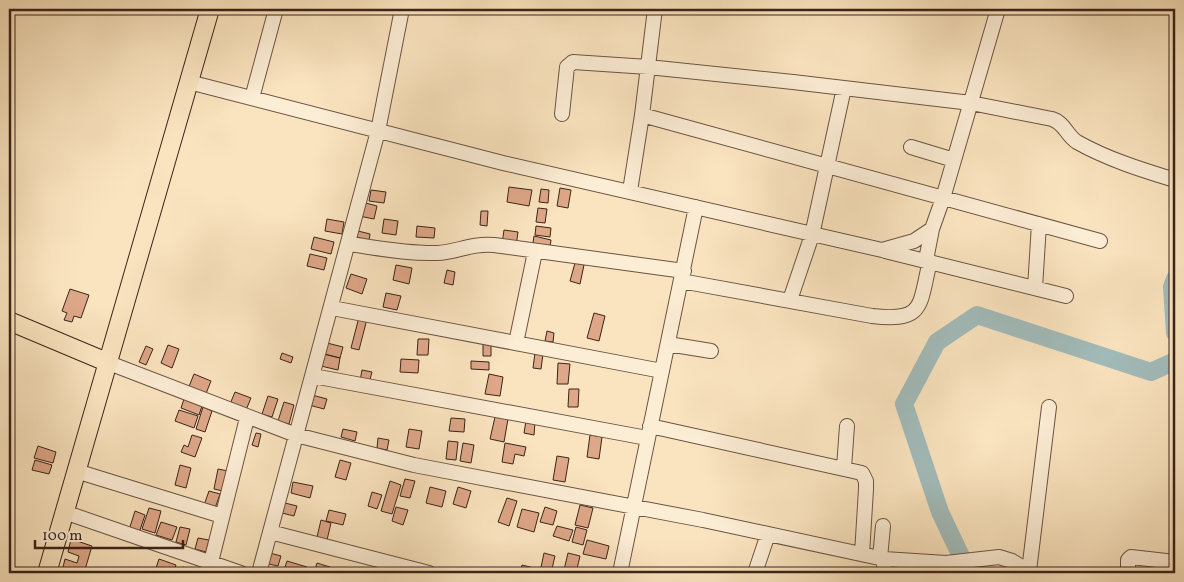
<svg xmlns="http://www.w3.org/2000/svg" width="1184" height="582" viewBox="0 0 1184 582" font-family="Vollkorn,serif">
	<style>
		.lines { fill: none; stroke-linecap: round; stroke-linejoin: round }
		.river { stroke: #a2bcbb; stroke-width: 18 }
		.building { fill: #dea788; stroke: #3b241a }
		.minor-casing { stroke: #6b5443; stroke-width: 16 }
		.major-casing { stroke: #3b241a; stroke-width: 20 }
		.minor { stroke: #fcedd5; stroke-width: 14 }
		.major { stroke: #fae4bf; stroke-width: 18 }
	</style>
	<rect width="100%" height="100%" fill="#fae4bf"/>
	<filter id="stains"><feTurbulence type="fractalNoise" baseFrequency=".004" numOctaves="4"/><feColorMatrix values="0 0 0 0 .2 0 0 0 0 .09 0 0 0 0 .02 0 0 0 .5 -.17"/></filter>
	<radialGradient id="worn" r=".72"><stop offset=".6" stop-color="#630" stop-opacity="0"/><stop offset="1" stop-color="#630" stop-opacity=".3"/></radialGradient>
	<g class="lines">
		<path class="river" d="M 1175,279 L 1172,287 L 1175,333
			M 969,573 L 940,512 L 904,404 L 937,342 L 977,315 L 1151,372 L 1175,361"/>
	</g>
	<path class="building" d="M 509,187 L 532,190 L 529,206 L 507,202 Z
		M 560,188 L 571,190 L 568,208 L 557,206 Z
		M 541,189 L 549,190 L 548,203 L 539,202 Z
		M 371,190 L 386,192 L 384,203 L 369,201 Z
		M 362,202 L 377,206 L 374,219 L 359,216 Z
		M 538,208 L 547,209 L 545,223 L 536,222 Z
		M 481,211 L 488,211 L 487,226 L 480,225 Z
		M 327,219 L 344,222 L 342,234 L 325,231 Z
		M 384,219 L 398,221 L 396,235 L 382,233 Z
		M 417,226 L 435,228 L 434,238 L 416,237 Z
		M 536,226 L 551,228 L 550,237 L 535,235 Z
		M 354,230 L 370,234 L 369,240 L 352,236 Z
		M 504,230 L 518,232 L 516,246 L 502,244 Z
		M 534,236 L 551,240 L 550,247 L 533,243 Z
		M 314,237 L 334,242 L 331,254 L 311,249 Z
		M 310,254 L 327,258 L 324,270 L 307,266 Z
		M 575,263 L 584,265 L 580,284 L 570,281 Z
		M 396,265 L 412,268 L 409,284 L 393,280 Z
		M 447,270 L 455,272 L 453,285 L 444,283 Z
		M 351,274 L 367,279 L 362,294 L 346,288 Z
		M 70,289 L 89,295 L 81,318 L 74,316 L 72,322 L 64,320 L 67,313 L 62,311 Z
		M 386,293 L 401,296 L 397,310 L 383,307 Z
		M 594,313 L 605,316 L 599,341 L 587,338 Z
		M 359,317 L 367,319 L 359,350 L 351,348 Z
		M 547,331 L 554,333 L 553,342 L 545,341 Z
		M 418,339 L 429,339 L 428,355 L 417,355 Z
		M 327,343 L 343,347 L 340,358 L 324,354 Z
		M 483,343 L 491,343 L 491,356 L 483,356 Z
		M 168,345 L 179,349 L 172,368 L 161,363 Z
		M 146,346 L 153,349 L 146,365 L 139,362 Z
		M 282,353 L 293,357 L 291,363 L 280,359 Z
		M 535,353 L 543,354 L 541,369 L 533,368 Z
		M 324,354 L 340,358 L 338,370 L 321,366 Z
		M 401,359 L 419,360 L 418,373 L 400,372 Z
		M 471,361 L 489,362 L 489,370 L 471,369 Z
		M 558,363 L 570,364 L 568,384 L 557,384 Z
		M 362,370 L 372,372 L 369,383 L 360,381 Z
		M 194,374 L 211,381 L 205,396 L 188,389 Z
		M 489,374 L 503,377 L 500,396 L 485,394 Z
		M 569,389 L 579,389 L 578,407 L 568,407 Z
		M 235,392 L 251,398 L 246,410 L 230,404 Z
		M 312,395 L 327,399 L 324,409 L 309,405 Z
		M 268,396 L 278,399 L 272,417 L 262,414 Z
		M 184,399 L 202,406 L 199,415 L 181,408 Z
		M 284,402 L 294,405 L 289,424 L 278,421 Z
		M 203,407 L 212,411 L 205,432 L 196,429 Z
		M 179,410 L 198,416 L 194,428 L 175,421 Z
		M 495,417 L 508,419 L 504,442 L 490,439 Z
		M 451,418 L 465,419 L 464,432 L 449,431 Z
		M 526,421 L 535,422 L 534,435 L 524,433 Z
		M 343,429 L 357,432 L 355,441 L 341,437 Z
		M 409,429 L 422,431 L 419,449 L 406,447 Z
		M 256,433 L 261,434 L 258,447 L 252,445 Z
		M 192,435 L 202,438 L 195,457 L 181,452 L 184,445 L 188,447 Z
		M 590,435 L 602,437 L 599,459 L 587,457 Z
		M 378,438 L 389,440 L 387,450 L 377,448 Z
		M 448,441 L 458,442 L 456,460 L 446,459 Z
		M 463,443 L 474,445 L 471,463 L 460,461 Z
		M 505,443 L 526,447 L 524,456 L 515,454 L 513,464 L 502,462 Z
		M 38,446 L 56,452 L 53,463 L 34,458 Z
		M 557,456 L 569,458 L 565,482 L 553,480 Z
		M 35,460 L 52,465 L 49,474 L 32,470 Z
		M 340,460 L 351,463 L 346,480 L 335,477 Z
		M 180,465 L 191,468 L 186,488 L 175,485 Z
		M 218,469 L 228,471 L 223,491 L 214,489 Z
		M 405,479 L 415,481 L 410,498 L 400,496 Z
		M 390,481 L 401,485 L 392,514 L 381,511 Z
		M 293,482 L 313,486 L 310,498 L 291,493 Z
		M 430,487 L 446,491 L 442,507 L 426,503 Z
		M 458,487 L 471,491 L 466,508 L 453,504 Z
		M 209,491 L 220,494 L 214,511 L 203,508 Z
		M 372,492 L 382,495 L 377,509 L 368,506 Z
		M 507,498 L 517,501 L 509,526 L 498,522 Z
		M 285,503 L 297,506 L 294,516 L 282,513 Z
		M 580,505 L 593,508 L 588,528 L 575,525 Z
		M 396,507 L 408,510 L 403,525 L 392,521 Z
		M 545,507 L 557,511 L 553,525 L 540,522 Z
		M 149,508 L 161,511 L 155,533 L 142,529 Z
		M 522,509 L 539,513 L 534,532 L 517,527 Z
		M 329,510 L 346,514 L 343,525 L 326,521 Z
		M 135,511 L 145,515 L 139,533 L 129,530 Z
		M 321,520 L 331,523 L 327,540 L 317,537 Z
		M 161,522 L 177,527 L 172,540 L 156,535 Z
		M 557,526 L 573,530 L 569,541 L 553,536 Z
		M 180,527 L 190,529 L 186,545 L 176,542 Z
		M 576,527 L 587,530 L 583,545 L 572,542 Z
		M 198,538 L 209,540 L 206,552 L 195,549 Z
		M 71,539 L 92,546 L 84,573 L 62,571 L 65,559 L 77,563 L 79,556 L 68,552 Z
		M 587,540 L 609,546 L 606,559 L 583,554 Z
		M 266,552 L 281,556 L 278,566 L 264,563 Z
		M 544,553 L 555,556 L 551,573 L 540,572 Z
		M 568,553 L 580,556 L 576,573 L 564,570 Z
		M 159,559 L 176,565 L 173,573 L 155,571 Z
		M 287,561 L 307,567 L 305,573 L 284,570 Z
		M 317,563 L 333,568 L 332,573 L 314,573 Z
		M 522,565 L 534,568 L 533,573 L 520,573 Z
		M 183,567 L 199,572 L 198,573 L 180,573 Z"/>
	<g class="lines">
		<defs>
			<path id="minor" d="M 189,82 L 503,163 L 882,250 L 914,241 L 932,229 L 943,198 L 998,9
				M 252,98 L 276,9
				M 562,114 L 567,67 L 573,62 L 648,67 L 793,82 L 971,103 L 1052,119 C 1065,123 1066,135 1077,142 C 1107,159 1142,170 1175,180
				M 642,115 L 1100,241
				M 911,147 L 954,160
				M 630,191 L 642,115 L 655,9
				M 349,244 C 378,248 408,254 437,253 C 458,252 470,243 494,245 L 684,271
				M 885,251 L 1066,296
				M 926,260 L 932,229
				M 681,281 L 872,316 C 925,322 919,306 930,261
				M 1035,288 L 1039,224
				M 790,300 L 812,235 L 844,88
				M 332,308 L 662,371
				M 516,343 L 535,252
				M 668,344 L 711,351
				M 109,363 L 296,435 L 414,465 L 703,520 L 884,559 L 946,563 L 999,557 L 1012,561 L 1032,573
				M 313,376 L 647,438
				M 650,426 L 862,473 L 866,481 L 866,489 L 862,554
				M 844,468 L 847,426
				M 76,471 L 222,516
				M 64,512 L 241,573
				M 270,532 L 429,573
				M 880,558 L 883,526
				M 211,562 L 247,418
				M 1029,571 L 1049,407
				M 259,573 L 378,131 L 402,9
				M 620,573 L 696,207
				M 755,573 L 768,534
				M 884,573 L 884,559
				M 1128,573 L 1128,560 L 1131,557 L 1175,562"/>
			<path id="major" d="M 9,321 L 109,363
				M 47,573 L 210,9"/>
		</defs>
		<use href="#minor" class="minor-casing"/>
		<use href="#major" class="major-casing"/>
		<use href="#minor" class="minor"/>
		<use href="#major" class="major"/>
	</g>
	<rect width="1184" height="582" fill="none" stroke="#fae4bf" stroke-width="30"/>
	<rect x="10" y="10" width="1164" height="562" fill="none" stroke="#3b241a" stroke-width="2.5"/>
	<rect x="15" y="15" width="1154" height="552" fill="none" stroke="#3b241a"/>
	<path d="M35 540v8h148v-8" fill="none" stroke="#3b241a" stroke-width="2.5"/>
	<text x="42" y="540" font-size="15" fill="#3b241a" stroke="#fcedd5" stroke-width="4" paint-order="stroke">100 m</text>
	<rect width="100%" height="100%" filter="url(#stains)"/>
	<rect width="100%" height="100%" fill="url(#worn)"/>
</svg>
